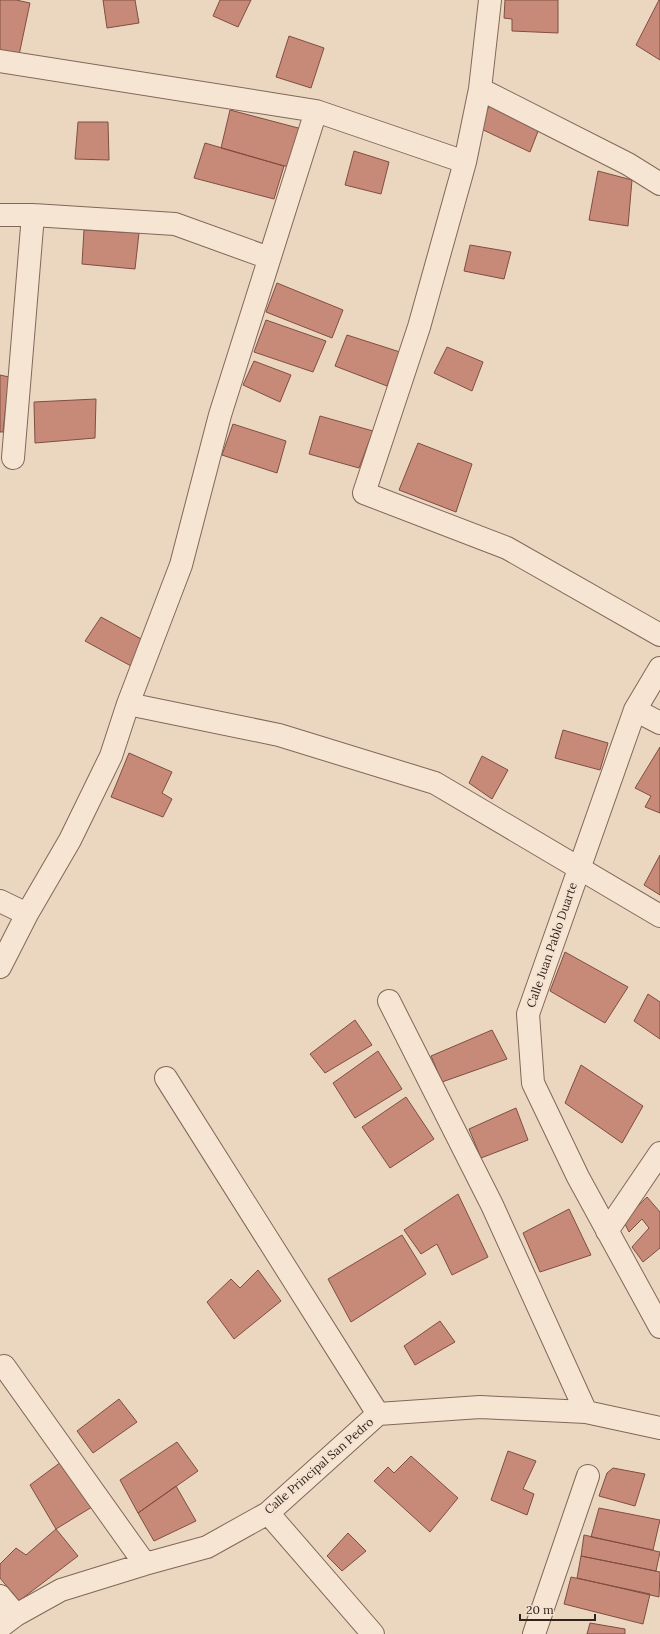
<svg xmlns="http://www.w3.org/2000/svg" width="660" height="1634" viewBox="0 0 660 1634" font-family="Lora,serif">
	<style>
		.building { fill: #c78a78; stroke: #804e41 }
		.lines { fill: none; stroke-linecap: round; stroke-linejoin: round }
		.street-casing { stroke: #826759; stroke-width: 24 }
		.street { stroke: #f6e5d3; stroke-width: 22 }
		.labels { text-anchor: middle; stroke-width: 4; stroke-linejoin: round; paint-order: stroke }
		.street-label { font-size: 12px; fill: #33231d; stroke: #f3e2cf }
	</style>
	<rect width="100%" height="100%" fill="#ebd6c0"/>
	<path class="building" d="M 0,0 L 16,0 L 30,3 L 19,55 L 0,51 Z
		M 103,0 L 135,0 L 139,23 L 107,28 Z
		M 220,0 L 251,0 L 238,27 L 213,16 Z
		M 505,0 L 558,0 L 558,33 L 512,31 L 512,19 L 504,18 Z
		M 659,0 L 660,1 L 660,60 L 636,45 Z
		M 289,36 L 324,48 L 311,88 L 276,77 Z
		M 490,104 L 540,126 L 530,152 L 479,128 Z
		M 230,110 L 302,129 L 290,166 L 284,166 L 221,148 Z
		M 78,122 L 108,122 L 109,160 L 75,159 Z
		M 205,143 L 284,166 L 274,199 L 194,178 Z
		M 354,151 L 389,162 L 381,194 L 345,185 Z
		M 598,171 L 632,180 L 628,226 L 589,220 Z
		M 84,230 L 139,233 L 135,269 L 82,264 Z
		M 470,245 L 511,252 L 504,279 L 464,271 Z
		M 277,283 L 343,310 L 332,338 L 266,312 Z
		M 266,320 L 326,341 L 313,372 L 254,352 Z
		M 347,335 L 400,352 L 387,386 L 335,366 Z
		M 447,347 L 483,362 L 472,391 L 434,373 Z
		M 254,361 L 291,375 L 280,402 L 243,385 Z
		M 0,375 L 9,377 L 3,432 L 0,432 Z
		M 96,399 L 95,438 L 35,443 L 34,402 Z
		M 320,416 L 373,431 L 359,468 L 309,454 Z
		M 233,424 L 286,441 L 277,473 L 222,455 Z
		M 418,443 L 472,464 L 456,512 L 399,490 Z
		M 101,617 L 143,640 L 131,666 L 85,641 Z
		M 563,730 L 608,743 L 600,770 L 555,758 Z
		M 660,747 L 660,813 L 645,807 L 651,796 L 635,788 Z
		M 129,753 L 172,772 L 162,793 L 172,799 L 163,817 L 111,797 Z
		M 482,756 L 508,770 L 492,799 L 469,783 Z
		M 660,855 L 660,895 L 644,885 Z
		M 565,952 L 628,987 L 605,1023 L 550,991 Z
		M 648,994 L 660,1002 L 660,1039 L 634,1021 Z
		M 355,1020 L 372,1045 L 325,1073 L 310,1054 Z
		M 492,1030 L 507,1059 L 442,1082 L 431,1056 Z
		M 378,1051 L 402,1089 L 355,1118 L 333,1083 Z
		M 581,1065 L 643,1106 L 622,1143 L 565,1103 Z
		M 406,1097 L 434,1139 L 390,1168 L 362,1127 Z
		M 516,1108 L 528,1140 L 481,1158 L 469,1129 Z
		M 458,1194 L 488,1257 L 452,1275 L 437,1244 L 421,1254 L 404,1230 Z
		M 647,1197 L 660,1212 L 660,1248 L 643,1262 L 632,1247 L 649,1228 L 642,1219 L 629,1232 L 623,1220 Z
		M 569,1209 L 591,1255 L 540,1272 L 523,1233 Z
		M 402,1235 L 426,1274 L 351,1322 L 328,1279 Z
		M 258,1270 L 281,1301 L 234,1339 L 207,1302 L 231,1279 L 240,1288 Z
		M 440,1321 L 455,1342 L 415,1365 L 404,1346 Z
		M 119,1399 L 137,1422 L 93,1453 L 77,1431 Z
		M 177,1442 L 198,1471 L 138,1513 L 120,1480 Z
		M 508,1451 L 536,1461 L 523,1489 L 534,1494 L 527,1515 L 491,1500 Z
		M 411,1456 L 458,1498 L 430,1532 L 374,1481 L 388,1467 L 394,1473 Z
		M 61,1462 L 92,1507 L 56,1529 L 30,1485 Z
		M 613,1468 L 645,1474 L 635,1506 L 599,1496 L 607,1473 Z
		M 176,1486 L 196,1521 L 154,1541 L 138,1513 Z
		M 599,1508 L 660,1520 L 653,1550 L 591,1537 Z
		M 56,1529 L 78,1556 L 19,1601 L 0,1578 L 0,1564 L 16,1548 L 26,1555 Z
		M 348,1533 L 366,1551 L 342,1571 L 327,1556 Z
		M 584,1535 L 660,1552 L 656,1571 L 581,1556 Z
		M 581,1556 L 660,1572 L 659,1597 L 577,1578 Z
		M 571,1577 L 650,1594 L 643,1624 L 564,1604 Z
		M 590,1623 L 625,1629 L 625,1634 L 587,1634 Z"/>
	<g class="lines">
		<defs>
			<path id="street" d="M 490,0 L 480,89 L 465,162 L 419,327 L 364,493 L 507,548 L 660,635
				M 0,61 L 316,111 L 465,162
				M 480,89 L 628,164 L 660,184
				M 0,215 L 33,215 L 175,224 L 269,258
				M 13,458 L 33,215
				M 660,668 L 635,710 L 528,1014 L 533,1083 L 578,1177 L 660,1327
				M 128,704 L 279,735 L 435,783 L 660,916
				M 635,710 L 660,723
				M 0,901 L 27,914
				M 0,967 L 27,914 L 70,840 L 111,756 L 128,704 L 181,565 L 220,415 L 316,111
				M 389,1001 L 492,1205 L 586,1412
				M 166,1078 L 378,1414
				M 607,1231 L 660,1153
				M 4,1366 L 145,1564
				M 268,1513 L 373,1634
				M 0,1596 L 16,1615
				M 0,1627 L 16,1615 L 61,1590 L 145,1564 L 207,1547 L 268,1513 L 378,1414 L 480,1407 L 586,1412 L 660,1428
				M 534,1634 L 588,1476"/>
		</defs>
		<use href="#street" class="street-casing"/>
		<use href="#street" class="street"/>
	</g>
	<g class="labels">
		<g class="street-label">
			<text transform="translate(552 945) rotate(-71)" y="4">Calle Juan Pablo Duarte</text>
			<text transform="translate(319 1466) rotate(-41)" y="4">Calle Principal San Pedro</text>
		</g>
	</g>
	<path d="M520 1614v6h75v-6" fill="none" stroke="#33231d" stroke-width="2"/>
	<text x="526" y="1614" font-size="12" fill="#33231d" stroke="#f3e2cf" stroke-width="3" paint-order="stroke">20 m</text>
</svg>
